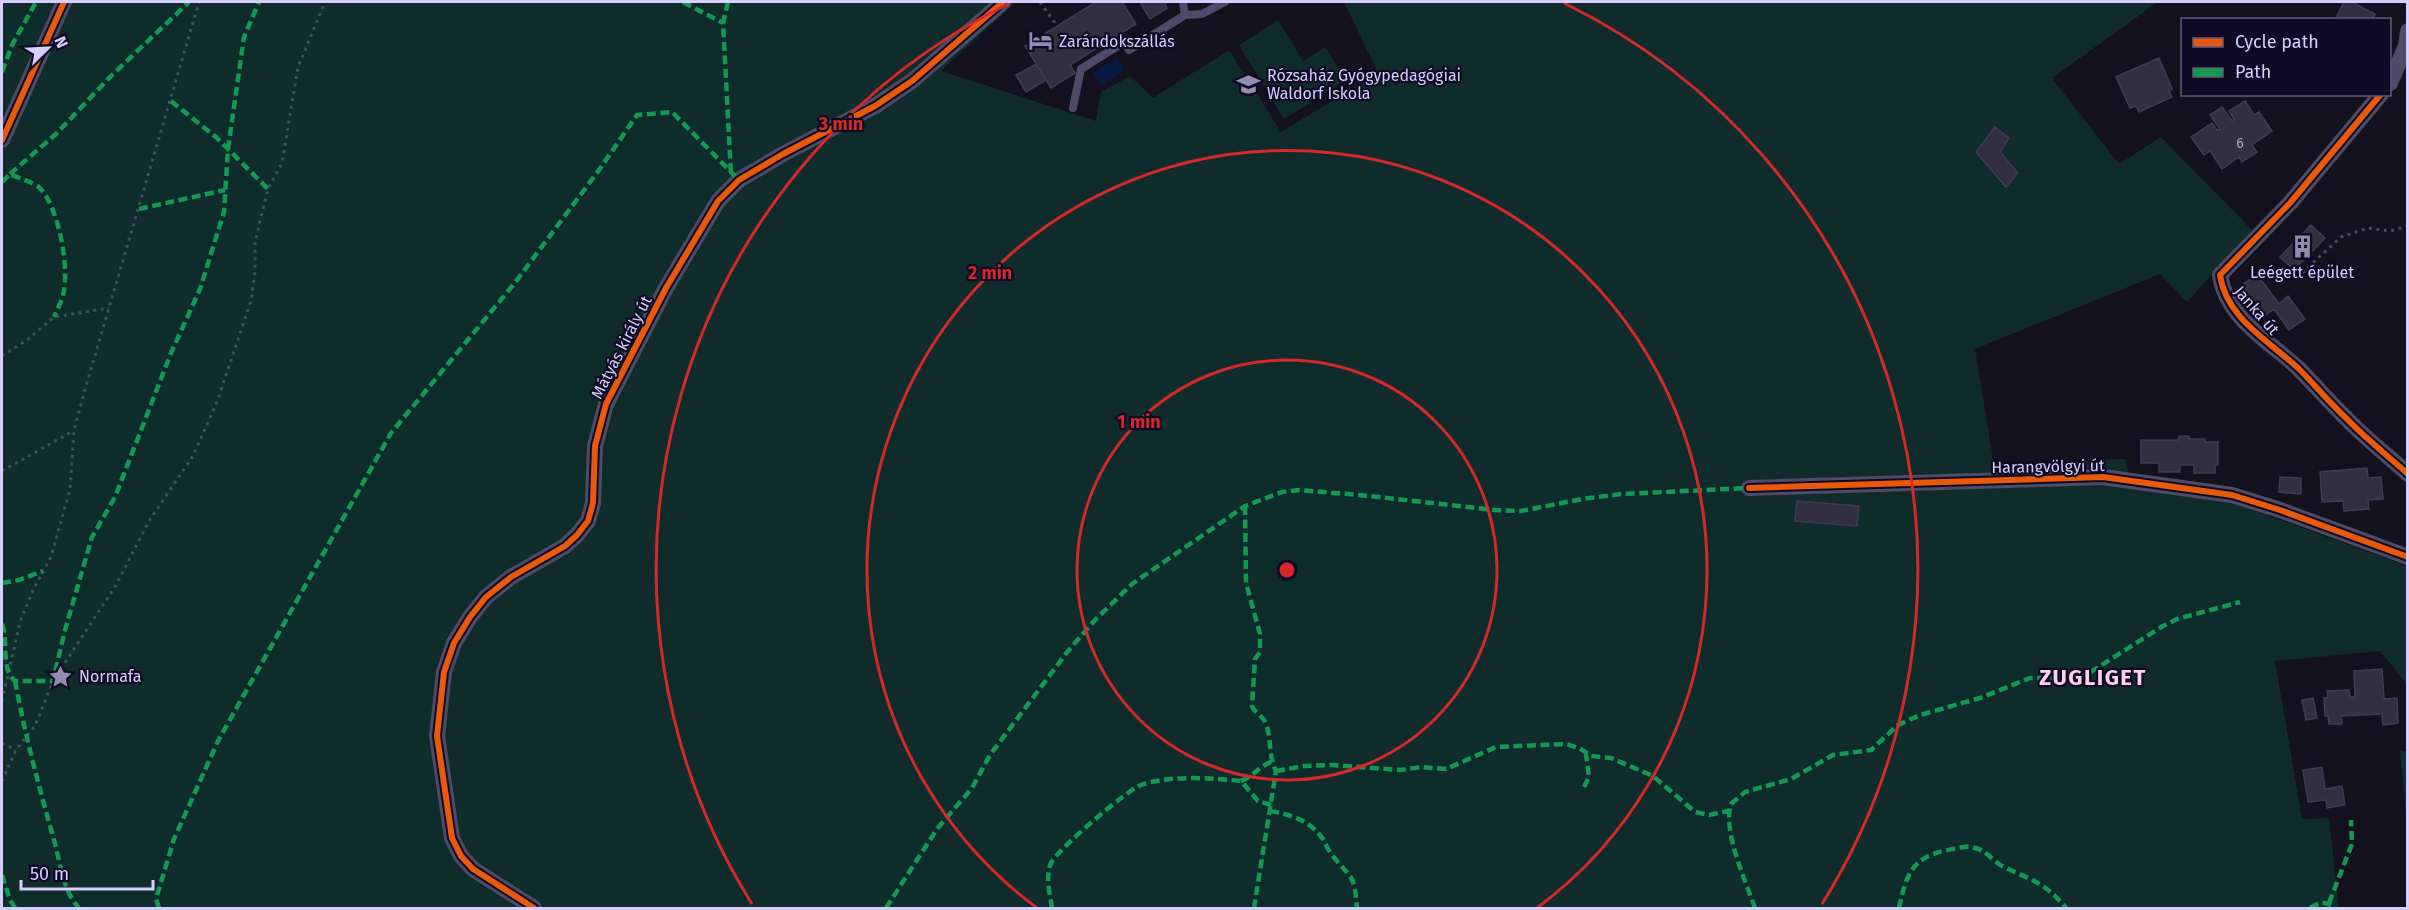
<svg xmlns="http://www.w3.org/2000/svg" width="2409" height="910" viewBox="0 0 2409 910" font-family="'Fira Sans',sans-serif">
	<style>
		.green { fill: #0f2b2c }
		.water { fill: #051941 }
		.building { fill: #322f41; stroke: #403a53; stroke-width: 1.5 }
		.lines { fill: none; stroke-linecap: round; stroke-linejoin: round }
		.path { stroke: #414f5f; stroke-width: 3; stroke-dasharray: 3 4.5; stroke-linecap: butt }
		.service { stroke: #4d4b68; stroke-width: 8 }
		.minor { stroke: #4d4b68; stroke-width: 16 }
		.quiet { stroke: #139951; stroke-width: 4.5; stroke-dasharray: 9 4.5; stroke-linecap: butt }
		.cycleway-casing { stroke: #100b24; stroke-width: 10 }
		.cycleway { stroke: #e8590c; stroke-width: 6 }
		.ring { fill: none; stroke: #d62828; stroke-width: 3 }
		.labels { text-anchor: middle; stroke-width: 4.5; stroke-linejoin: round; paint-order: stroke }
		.number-label { font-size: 14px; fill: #aca6d0 }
		.poi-label { font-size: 16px; fill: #d5ceff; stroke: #100b24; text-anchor: start }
		.street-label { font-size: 16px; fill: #d5ceff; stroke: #100b24 }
		.district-label { font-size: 22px; font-weight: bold; letter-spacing: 1.5px; fill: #ffd0ed; stroke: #100b24 }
		.centre { fill: #d62828; stroke: #100b24; stroke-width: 3 }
		.ring-label { font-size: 18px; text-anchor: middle; font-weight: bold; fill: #d62828; stroke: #100b24; stroke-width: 4.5; stroke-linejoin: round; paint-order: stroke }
	</style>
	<rect width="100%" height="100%" fill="#14111e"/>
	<path class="green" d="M 2,2 L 1016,2 L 941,71 L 1096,121 L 1101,92 L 1130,76 L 1153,98 L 1229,50 L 1281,132 L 1378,73 L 1344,2 L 2158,2 L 2052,78 L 2119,164 L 2161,137 L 2252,230 L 2187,302 L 2160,274 L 1975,349 L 1994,465 L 2125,459 L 2132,487 L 2237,504 L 2407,566 L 2407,684 L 2380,651 L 2275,661 L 2302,819 L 2329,818 L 2339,908 L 2,908 Z
		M 1278,20 L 1303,61 L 1325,47 L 1346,80 L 1284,119 L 1239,45 Z
		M 2400,751 L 2407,751 L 2407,824 Z"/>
	<path class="water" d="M 1117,58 L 1125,70 L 1101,86 L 1093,73 Z"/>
	<path class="building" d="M 1096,2 L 1122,2 L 1136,24 L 1070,65 L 1075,73 L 1051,88 L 1025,46 Z
		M 1140,2 L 1164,2 L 1167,8 L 1150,19 Z
		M 2344,2 L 2352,2 L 2375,14 L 2373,20 L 2335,20 Z
		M 2159,58 L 2172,89 L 2169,91 L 2172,97 L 2139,112 L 2136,106 L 2130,108 L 2116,77 Z
		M 1036,64 L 1046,80 L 1026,92 L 1016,75 Z
		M 2245,101 L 2254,115 L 2259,112 L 2272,131 L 2252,145 L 2257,152 L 2242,162 L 2239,157 L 2222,169 L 2210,151 L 2204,155 L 2191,137 L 2212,123 L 2217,130 L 2220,129 L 2210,115 L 2222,107 L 2232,121 L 2234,119 L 2229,111 Z
		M 1995,127 L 2009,138 L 2000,152 L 2018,173 L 2006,187 L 1976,152 Z
		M 2311,225 L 2325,238 L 2294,270 L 2280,257 Z
		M 2257,274 L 2279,304 L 2288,296 L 2305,319 L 2289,330 L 2274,309 L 2263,317 L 2241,286 Z
		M 2179,436 L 2189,436 L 2189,439 L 2205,439 L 2205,442 L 2218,442 L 2218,465 L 2215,465 L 2215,473 L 2194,473 L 2194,465 L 2180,465 L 2180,472 L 2159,472 L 2159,463 L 2141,463 L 2141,440 L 2179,440 Z
		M 2367,468 L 2368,478 L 2381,477 L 2383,499 L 2368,500 L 2369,509 L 2344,511 L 2343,501 L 2322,502 L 2320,472 Z
		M 2280,477 L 2301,478 L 2301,494 L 2279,492 Z
		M 1797,501 L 1859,506 L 1857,526 L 1795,521 Z
		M 2382,669 L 2384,699 L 2397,698 L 2398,723 L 2383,725 L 2382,714 L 2341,716 L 2342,724 L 2329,724 L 2328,716 L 2325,716 L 2324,698 L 2328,698 L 2327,691 L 2349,690 L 2350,697 L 2355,697 L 2354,671 Z
		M 2313,698 L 2317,718 L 2306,720 L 2302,700 Z
		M 2322,767 L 2325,789 L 2342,786 L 2345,805 L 2327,808 L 2326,800 L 2308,802 L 2303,770 Z"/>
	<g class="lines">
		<path class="path" d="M 1040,2 L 1055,23
			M 2302,273 L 2341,237 L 2368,228 L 2390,231 L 2408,226
			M 2,356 L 27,340 L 54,317 L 109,308
			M 2,471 L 73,431
			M 2,701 L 20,622 L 33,590 L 51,557 L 70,489 L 74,430 L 86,386 L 199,2
			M 2,743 L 16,750
			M 2,781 L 16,750 L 35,726 L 53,681 L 116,585 L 149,521 L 193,456 L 217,402 L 251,301 L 255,272 L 255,243 L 260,221 L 268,189 L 282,163 L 298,67 L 325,2"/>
		<path class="service" d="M 1185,15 L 1202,14 L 1225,2
			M 1073,108 L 1081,69 L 1124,42 L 1129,50 L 1185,15 L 1183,2"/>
		<path class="minor" d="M 2390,83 L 2406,46 L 2408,31
			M 2381,94 L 2290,203 L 2220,275 C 2226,318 2269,341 2298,368 C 2314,384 2329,402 2346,418 C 2365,438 2387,455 2408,474
			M 2,140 L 64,2
			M 1749,488 L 2103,477 L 2232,495 L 2280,510 L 2408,557
			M 534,908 L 473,869 L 461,856 L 452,838 L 437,736 L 444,672 L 454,643 L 470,617 L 486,597 L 511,577 L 565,546 L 577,535 L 588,521 L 593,503 L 595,446 L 606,404 L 666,288 L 718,201 L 739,180 L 783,154 L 875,106 L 912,81 L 1003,2"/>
		<path class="quiet" d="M 683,2 L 723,23
			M 728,2 L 723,23 L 731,175
			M 2,72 L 12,45 L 36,2
			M 171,101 L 217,138 L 268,189
			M 10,174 L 56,134 L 111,76 L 189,2
			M 2,182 L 10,174 C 18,178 33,182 40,188 C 59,208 70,269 63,295 C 61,303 57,310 54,317
			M 139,209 L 225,190
			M 1245,506 L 1246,583 L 1260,634 L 1260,652 L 1255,659 L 1252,706 C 1255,714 1263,715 1266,724 C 1272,740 1268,756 1276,771 L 1254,908
			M 2,583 L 19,580 L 43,571
			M 2,624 C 9,642 0,668 15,681 L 53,681 L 65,630 L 92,537 L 115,497 L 171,353 L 200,289 L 224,212 L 228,149 L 244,37 L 259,2
			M 15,681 C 25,735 39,787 54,840 C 60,861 63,892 79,908
			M 1276,771 L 1304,766 L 1333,765 L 1400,770 L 1422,767 L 1446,769 L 1496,747 L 1566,744 L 1579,748 L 1591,756 L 1611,758 L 1653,776 L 1695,812 L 1709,815 L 1728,811
			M 1241,781 C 1253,777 1259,766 1271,762
			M 1584,787 L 1589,777 L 1586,754
			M 1270,811 C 1292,815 1309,820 1323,839 C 1326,844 1328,850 1332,855 C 1353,881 1354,873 1357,908
			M 2,875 L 10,900 L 15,908
			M 2329,903 L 2352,844 L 2351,820
			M 159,908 L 156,899 L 174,839 L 218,741 L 391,433 L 514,284 L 599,170 L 637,115 L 672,112 L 739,180
			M 886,908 L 937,829 L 972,788 L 990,755 L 1068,651 L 1095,620 L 1132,584 L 1245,506 L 1282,492 L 1299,490 L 1370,496 L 1495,510 L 1521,511 L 1582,499 L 1622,494 L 1749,488
			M 1052,908 C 1050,894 1045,877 1051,863 C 1057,850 1127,790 1141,785 C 1169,775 1212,778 1241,781 L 1258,801 L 1271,805
			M 1755,908 C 1746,882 1722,830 1731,804 L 1745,792 L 1791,779 L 1833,755 L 1871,750 L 1898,725 L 1920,715 L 1980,698 L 2030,678 L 2064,678 L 2089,673 L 2163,626 L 2177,619 L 2240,602
			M 1899,908 C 1906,876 1911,857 1948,850 C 1957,848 1966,845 1975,848 C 1988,851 1994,863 2006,868 C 2034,881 2045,883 2066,908
			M 2310,908 C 2320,902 2326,901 2335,908"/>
		<defs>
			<path id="cycleway" d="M 2381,94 L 2290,203 L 2220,275 C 2226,318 2269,341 2298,368 C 2314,384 2329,402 2346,418 C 2365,438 2387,455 2408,474
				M 2,140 L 64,2
				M 1749,488 L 2103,477 L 2232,495 L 2280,510 L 2408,557
				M 534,908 L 473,869 L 461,856 L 452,838 L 437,736 L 444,672 L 454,643 L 470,617 L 486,597 L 511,577 L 565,546 L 577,535 L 588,521 L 593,503 L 595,446 L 606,404 L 666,288 L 718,201 L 739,180 L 783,154 L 875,106 L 912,81 L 1003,2"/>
		</defs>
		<use href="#cycleway" class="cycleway-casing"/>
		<use href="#cycleway" class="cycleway"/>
	</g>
	<g class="ring">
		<circle cx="1287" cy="570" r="210"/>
		<path d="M1037 908A420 420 0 1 1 1537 908"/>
		<path d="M752 904A631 631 0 0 1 1010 3M1564 3A631 631 0 0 1 1822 904"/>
	</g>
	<defs>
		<symbol id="hotel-bare" viewBox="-9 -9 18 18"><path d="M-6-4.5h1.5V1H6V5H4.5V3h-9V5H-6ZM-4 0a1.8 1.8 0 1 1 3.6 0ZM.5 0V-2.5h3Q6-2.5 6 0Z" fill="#918cb0" stroke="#100b24" stroke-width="2.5" paint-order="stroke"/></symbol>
		<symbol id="school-bare" viewBox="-9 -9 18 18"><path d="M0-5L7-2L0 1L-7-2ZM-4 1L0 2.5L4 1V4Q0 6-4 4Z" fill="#918cb0" stroke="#100b24" stroke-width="2.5" paint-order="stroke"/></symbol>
		<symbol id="building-bare" viewBox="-9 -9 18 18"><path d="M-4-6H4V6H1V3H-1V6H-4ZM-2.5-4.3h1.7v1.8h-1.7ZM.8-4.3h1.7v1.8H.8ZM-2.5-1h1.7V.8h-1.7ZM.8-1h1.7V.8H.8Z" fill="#918cb0" stroke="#100b24" stroke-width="2.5" paint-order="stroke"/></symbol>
		<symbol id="sight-bare" viewBox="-9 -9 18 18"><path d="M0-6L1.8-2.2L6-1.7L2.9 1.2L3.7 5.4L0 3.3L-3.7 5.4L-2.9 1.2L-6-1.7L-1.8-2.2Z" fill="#918cb0" stroke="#100b24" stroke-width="2.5" paint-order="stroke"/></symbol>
	</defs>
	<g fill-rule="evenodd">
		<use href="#hotel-bare" x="1024" y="24" width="33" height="33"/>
		<use href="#school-bare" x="1232" y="68" width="33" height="33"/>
		<use href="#building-bare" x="2286" y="230" width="33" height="33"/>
		<use href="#sight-bare" x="44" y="660" width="33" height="33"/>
	</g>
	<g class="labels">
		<g class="number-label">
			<text x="2240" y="148">6</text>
		</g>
		<g class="poi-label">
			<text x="1059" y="47">Zarándokszállás</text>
			<text x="1267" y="81">Rózsaház Gyógypedagógiai<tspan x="1267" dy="18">Waldorf Iskola</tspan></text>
			<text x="2302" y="278" text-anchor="middle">Leégett épület</text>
			<text x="79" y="682">Normafa</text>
		</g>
		<g class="street-label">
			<text transform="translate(2257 310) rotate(49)" y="6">Janka út</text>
			<text transform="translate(621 347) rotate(-63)" y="6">Mátyás király út</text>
			<text transform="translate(2048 466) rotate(-1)" y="6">Harangvölgyi út</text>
		</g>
		<g class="district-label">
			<text x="2093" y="685">ZUGLIGET</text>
		</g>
	</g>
	<circle cx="1287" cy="570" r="9" class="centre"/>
	<g class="ring-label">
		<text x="841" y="130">3 min</text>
		<text x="990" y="279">2 min</text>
		<text x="1139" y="428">1 min</text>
	</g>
	<rect width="2409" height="910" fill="none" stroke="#d5ceff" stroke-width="6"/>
	<rect x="2181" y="18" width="210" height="78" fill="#100b24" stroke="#5f597c" stroke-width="1.5"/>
	<rect x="2193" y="38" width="30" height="9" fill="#e8590c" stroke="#5f597c" stroke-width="1.5"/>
	<text x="2235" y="48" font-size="18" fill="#d5ceff">Cycle path</text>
	<rect x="2193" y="68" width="30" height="9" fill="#139951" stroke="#5f597c" stroke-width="1.5"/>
	<text x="2235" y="78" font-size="18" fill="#d5ceff">Path</text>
	<g transform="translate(48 48) rotate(66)" stroke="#100b24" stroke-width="4.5" paint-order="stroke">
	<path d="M0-4.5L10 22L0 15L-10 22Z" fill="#d5ceff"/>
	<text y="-9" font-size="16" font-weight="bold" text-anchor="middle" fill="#d5ceff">N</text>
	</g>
	<path d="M21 880v9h132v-9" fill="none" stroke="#d5ceff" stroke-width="3"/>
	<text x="30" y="880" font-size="18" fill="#d5ceff" stroke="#100b24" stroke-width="4.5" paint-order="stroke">50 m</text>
</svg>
